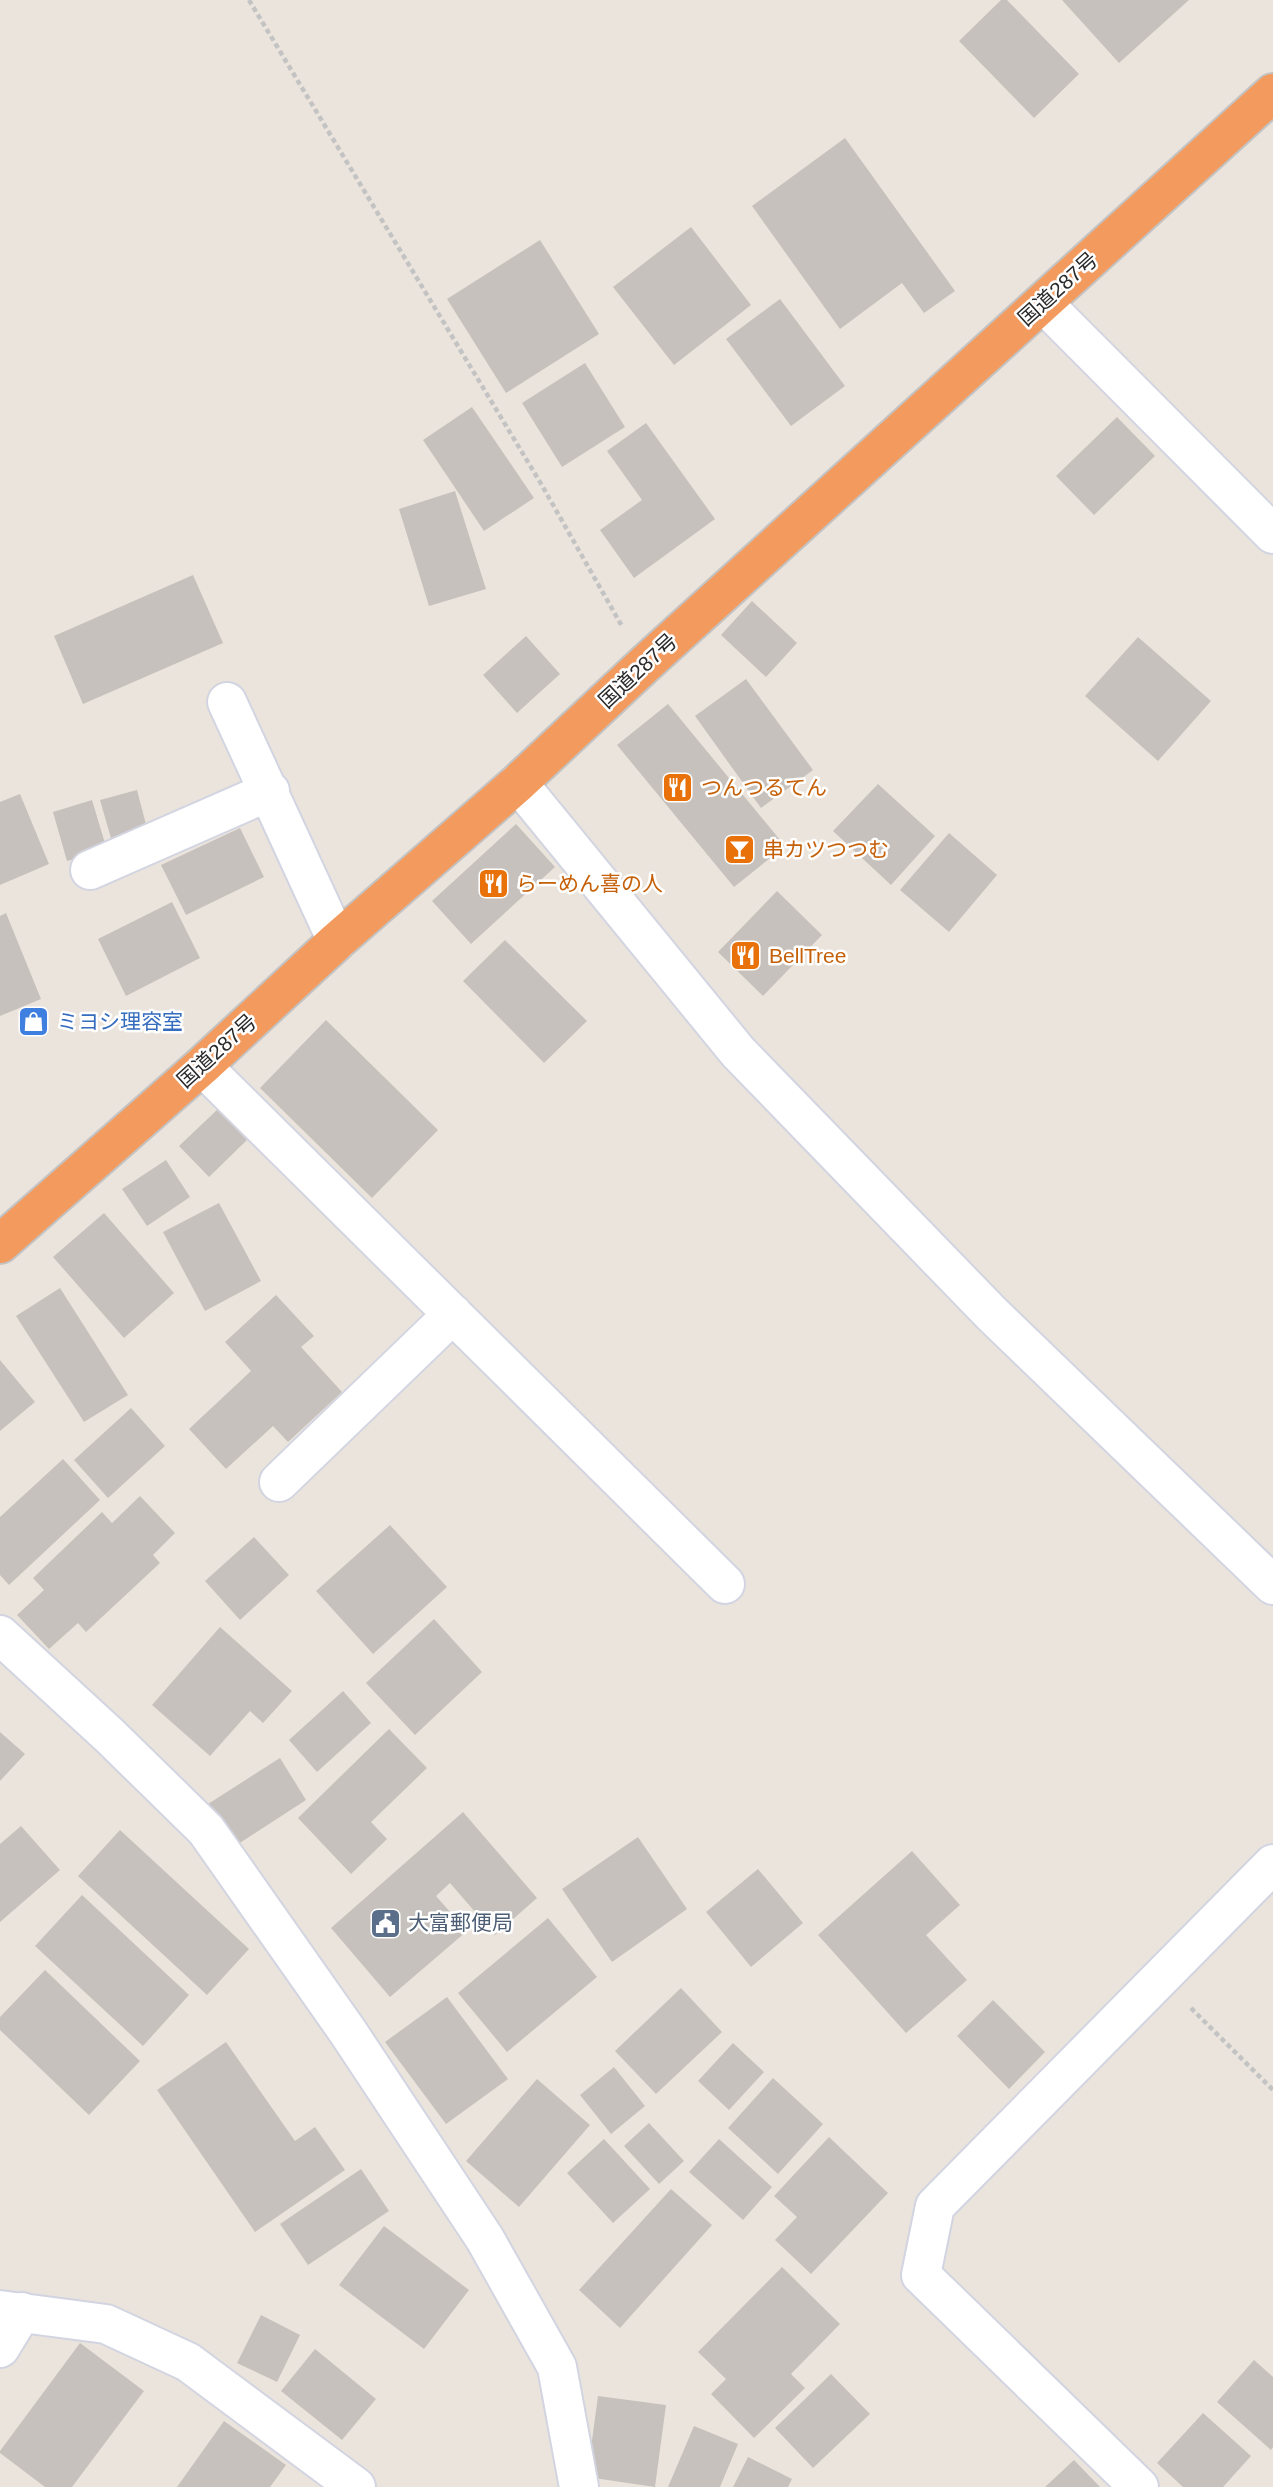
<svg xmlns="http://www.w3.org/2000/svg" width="1273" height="2487" viewBox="0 0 1273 2487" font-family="Helvetica,'Noto Sans JP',sans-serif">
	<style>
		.building { fill: #c6c1bc }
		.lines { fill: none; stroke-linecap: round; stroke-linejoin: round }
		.minor-casing { stroke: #d2d5e1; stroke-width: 42 }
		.highway-casing { stroke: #c3c3c3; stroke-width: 42 }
		.path { stroke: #c3c3c3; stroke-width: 4.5; stroke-dasharray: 5 3.5; stroke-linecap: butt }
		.minor { stroke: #fff; stroke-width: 38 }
		.highway { stroke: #f39b5f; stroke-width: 38 }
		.labels { text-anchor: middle; stroke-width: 5; stroke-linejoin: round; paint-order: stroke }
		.street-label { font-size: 21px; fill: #2a2a2a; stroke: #fff }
		.food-label { font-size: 21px; fill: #c56008; stroke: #fff; text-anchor: start }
		.shop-label { font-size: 21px; fill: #366cbe; stroke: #fff; text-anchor: start }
		.service-label { font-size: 21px; fill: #4e5e75; stroke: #fff; text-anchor: start }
	</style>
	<rect width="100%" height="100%" fill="#ebe4dc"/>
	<path class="building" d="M 1001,0 L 1007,0 L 1079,74 L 1034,118 L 959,41 Z
		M 1062,0 L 1189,0 L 1119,63 Z
		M 845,138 L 955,291 L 924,313 L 902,283 L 840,329 L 752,206 Z
		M 691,227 L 751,305 L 674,365 L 613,287 Z
		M 540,240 L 599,334 L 506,393 L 447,299 Z
		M 780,299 L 845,386 L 791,426 L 726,339 Z
		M 585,363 L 625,427 L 562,467 L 522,403 Z
		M 472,407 L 534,498 L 484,531 L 423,440 Z
		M 1117,417 L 1155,456 L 1094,515 L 1056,476 Z
		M 646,423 L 715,519 L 634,578 L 600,530 L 642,500 L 607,451 Z
		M 455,491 L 486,589 L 429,606 L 399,509 Z
		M 193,575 L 223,643 L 83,704 L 54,636 Z
		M 752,601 L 797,643 L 766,677 L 721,635 Z
		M 526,636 L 560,674 L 517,713 L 483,675 Z
		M 1138,637 L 1211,701 L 1158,761 L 1085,696 Z
		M 746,679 L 813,770 L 761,808 L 695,716 Z
		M 668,704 L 785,846 L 734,887 L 617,745 Z
		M 878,784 L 935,836 L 891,885 L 833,831 Z
		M 137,790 L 149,836 L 113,845 L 100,800 Z
		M 20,794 L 49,864 L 0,885 L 0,802 Z
		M 92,800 L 107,850 L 67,861 L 53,812 Z
		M 516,824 L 555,867 L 471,944 L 432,901 Z
		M 240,828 L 264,877 L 186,915 L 161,865 Z
		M 949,833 L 997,875 L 949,932 L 900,890 Z
		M 777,891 L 822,935 L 763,996 L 718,952 Z
		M 172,902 L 200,958 L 126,996 L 98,939 Z
		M 6,913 L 41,999 L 0,1016 L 0,916 Z
		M 505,940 L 587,1021 L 544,1063 L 463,981 Z
		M 326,1020 L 438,1130 L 372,1198 L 260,1088 Z
		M 218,1109 L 247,1140 L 209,1177 L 179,1146 Z
		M 166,1160 L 190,1197 L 147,1226 L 122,1189 Z
		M 219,1203 L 261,1281 L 205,1311 L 163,1232 Z
		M 104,1213 L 174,1293 L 124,1338 L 53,1257 Z
		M 60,1288 L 128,1395 L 84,1422 L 16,1316 Z
		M 276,1295 L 314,1336 L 301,1347 L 342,1392 L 288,1442 L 273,1426 L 226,1469 L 189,1429 L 251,1371 L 225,1342 Z
		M 0,1360 L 35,1402 L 0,1431 Z
		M 131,1408 L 165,1446 L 108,1498 L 74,1460 Z
		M 63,1459 L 100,1500 L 9,1585 L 0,1575 L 0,1517 Z
		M 140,1496 L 175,1533 L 153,1555 L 160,1563 L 86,1632 L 78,1623 L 49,1649 L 17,1615 L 44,1590 L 33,1578 L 102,1512 L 112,1523 Z
		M 390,1525 L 447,1587 L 373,1654 L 316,1591 Z
		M 254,1537 L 289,1575 L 240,1620 L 205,1581 Z
		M 434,1619 L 482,1672 L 415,1735 L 366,1683 Z
		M 220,1627 L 292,1691 L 263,1723 L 250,1711 L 210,1756 L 152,1705 Z
		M 343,1691 L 371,1723 L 317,1772 L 289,1740 Z
		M 389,1729 L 427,1768 L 371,1822 L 387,1839 L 351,1874 L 298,1818 Z
		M 0,1732 L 25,1754 L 0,1781 Z
		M 280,1758 L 306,1800 L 235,1846 L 208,1804 Z
		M 463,1812 L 537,1898 L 495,1935 L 450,1883 L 436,1896 L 467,1931 L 390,1997 L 331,1928 Z
		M 21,1826 L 60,1870 L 0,1922 L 0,1844 Z
		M 120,1830 L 249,1949 L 207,1995 L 78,1876 Z
		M 638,1837 L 687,1909 L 612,1962 L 562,1889 Z
		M 912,1851 L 960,1905 L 926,1935 L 967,1980 L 906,2033 L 818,1935 Z
		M 758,1869 L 803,1923 L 751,1967 L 706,1912 Z
		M 82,1895 L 189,1995 L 143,2046 L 35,1946 Z
		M 548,1918 L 597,1977 L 507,2052 L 458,1993 Z
		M 45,1970 L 140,2061 L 89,2115 L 0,2030 L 0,2017 Z
		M 681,1988 L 722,2032 L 656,2094 L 615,2051 Z
		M 447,1997 L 508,2079 L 446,2124 L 385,2042 Z
		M 993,2000 L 1045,2052 L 1009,2089 L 957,2036 Z
		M 226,2042 L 295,2141 L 315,2127 L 345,2170 L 255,2232 L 157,2090 Z
		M 733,2043 L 764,2072 L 729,2110 L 698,2081 Z
		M 614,2067 L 645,2106 L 611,2134 L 580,2095 Z
		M 773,2078 L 823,2124 L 778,2174 L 728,2128 Z
		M 537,2079 L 590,2125 L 519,2207 L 466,2161 Z
		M 649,2123 L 684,2161 L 659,2184 L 624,2146 Z
		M 829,2137 L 888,2193 L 811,2274 L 775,2240 L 797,2217 L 774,2196 Z
		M 604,2139 L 650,2189 L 613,2223 L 567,2173 Z
		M 719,2139 L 772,2187 L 743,2220 L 689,2172 Z
		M 361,2169 L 389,2211 L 308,2265 L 280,2224 Z
		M 671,2189 L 712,2225 L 620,2328 L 579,2290 Z
		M 384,2226 L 469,2290 L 424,2349 L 339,2285 Z
		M 782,2267 L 840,2324 L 791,2374 L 805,2388 L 754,2438 L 711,2394 L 726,2379 L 698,2352 Z
		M 261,2315 L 300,2335 L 277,2382 L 237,2363 Z
		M 80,2343 L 144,2391 L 72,2487 L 45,2487 L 0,2453 L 0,2451 Z
		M 315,2349 L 376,2399 L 342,2440 L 281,2391 Z
		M 1254,2360 L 1273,2377 L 1273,2447 L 1271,2450 L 1217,2402 Z
		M 831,2374 L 870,2414 L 813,2468 L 775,2428 Z
		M 598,2396 L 666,2405 L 655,2487 L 587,2477 Z
		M 1203,2413 L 1251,2456 L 1223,2487 L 1183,2487 L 1157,2463 Z
		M 224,2421 L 286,2465 L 270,2487 L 177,2487 Z
		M 694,2426 L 738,2444 L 720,2487 L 668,2487 Z
		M 748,2457 L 792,2479 L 788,2487 L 733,2487 Z
		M 1074,2460 L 1100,2487 L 1045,2487 Z"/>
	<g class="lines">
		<defs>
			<path id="minor" d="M 1043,303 L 1273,534
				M 227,702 L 337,941
				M 518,783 L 738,1052 L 991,1313 L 1273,1585
				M 90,870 L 270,791
				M 202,1066 L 725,1584
				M 279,1482 L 453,1314
				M 0,1635 L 110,1736 L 206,1830 L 348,2032 L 485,2239 L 557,2367 L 579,2487
				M 0,2310 L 106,2324 L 188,2362 L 356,2487
				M 0,2348 L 22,2312
				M 1139,2487 L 921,2275 L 935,2206 L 1273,1864"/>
			<path id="highway" d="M 0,1244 L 202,1066 L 337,941 L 518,783 L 644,665 L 1273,93"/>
		</defs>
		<use href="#minor" class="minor-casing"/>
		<use href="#highway" class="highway-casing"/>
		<path class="path" d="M 249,0 L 540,482 L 623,628
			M 1191,2008 L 1273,2090"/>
		<use href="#minor" class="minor"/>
		<use href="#highway" class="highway"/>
	</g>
	<defs>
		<symbol id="restaurant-square" viewBox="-11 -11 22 22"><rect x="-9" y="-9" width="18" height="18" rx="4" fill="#e8710a" stroke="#fff"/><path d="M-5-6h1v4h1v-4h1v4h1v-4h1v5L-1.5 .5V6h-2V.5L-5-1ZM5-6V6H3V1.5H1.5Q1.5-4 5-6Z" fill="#fff"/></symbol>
		<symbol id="bar-square" viewBox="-11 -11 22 22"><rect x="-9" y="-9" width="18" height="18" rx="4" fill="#e8710a" stroke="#fff"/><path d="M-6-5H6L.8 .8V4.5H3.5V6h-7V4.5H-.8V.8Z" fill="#fff"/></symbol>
		<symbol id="shop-square" viewBox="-11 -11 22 22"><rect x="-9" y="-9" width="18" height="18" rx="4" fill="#3f7fe0" stroke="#fff"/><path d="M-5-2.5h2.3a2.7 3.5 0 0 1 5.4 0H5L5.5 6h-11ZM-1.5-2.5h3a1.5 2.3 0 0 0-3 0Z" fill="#fff"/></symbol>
		<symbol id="civic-square" viewBox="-11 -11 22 22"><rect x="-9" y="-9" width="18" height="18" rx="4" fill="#5c6f8a" stroke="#fff"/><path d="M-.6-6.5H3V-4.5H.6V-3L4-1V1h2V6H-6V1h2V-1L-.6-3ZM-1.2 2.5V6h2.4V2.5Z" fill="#fff"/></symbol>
	</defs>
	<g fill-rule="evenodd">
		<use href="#restaurant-square" x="660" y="770" width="35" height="35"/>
		<use href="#bar-square" x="722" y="832" width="35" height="35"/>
		<use href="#restaurant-square" x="476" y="866" width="35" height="35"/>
		<use href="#restaurant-square" x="728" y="938" width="35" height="35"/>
		<use href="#shop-square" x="16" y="1004" width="35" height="35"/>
		<use href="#civic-square" x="368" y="1906" width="35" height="35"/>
	</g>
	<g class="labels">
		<g class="street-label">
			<text transform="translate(1058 289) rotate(-42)" y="7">国道287号</text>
			<text transform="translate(638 671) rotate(-43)" y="7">国道287号</text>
			<text transform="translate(217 1051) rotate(-42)" y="7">国道287号</text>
		</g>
		<g class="food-label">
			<text x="701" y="795">つんつるてん</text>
			<text x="763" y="857">串カツつつむ</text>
			<text x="516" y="891">らーめん喜の人</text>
			<text x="769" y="963">BellTree</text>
		</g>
		<g class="shop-label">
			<text x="57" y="1029">ミヨシ理容室</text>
		</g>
		<g class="service-label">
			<text x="408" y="1930">大富郵便局</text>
		</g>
	</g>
</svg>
